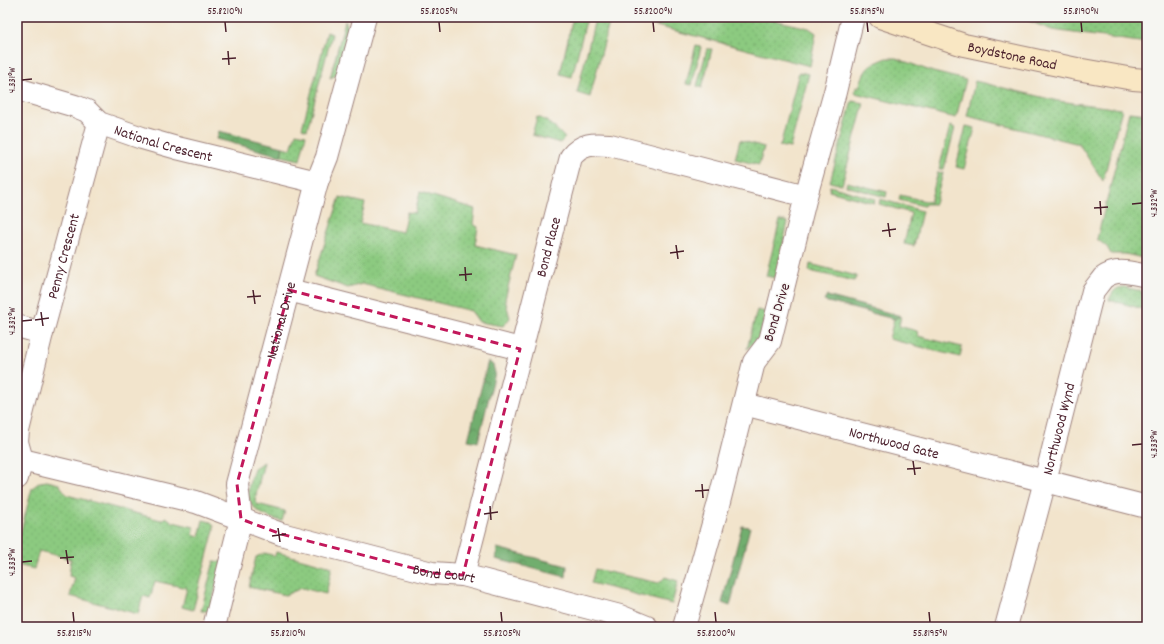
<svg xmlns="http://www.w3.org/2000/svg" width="1164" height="644" viewBox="0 0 1164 644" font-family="Dekko,sans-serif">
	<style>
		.green { fill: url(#green-dots); stroke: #6b7456 }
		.forest { fill: url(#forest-crowns); stroke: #5e664c }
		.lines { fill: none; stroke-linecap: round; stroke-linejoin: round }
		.street-casing { stroke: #9e827c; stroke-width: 24 }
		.secondary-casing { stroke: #9e827c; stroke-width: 24 }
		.street { stroke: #fff; stroke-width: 22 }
		.secondary { stroke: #f9e7c3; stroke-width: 22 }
		.marked { fill: none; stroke: #c2185b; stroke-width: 3; stroke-dasharray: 8 5; stroke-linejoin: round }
		.ticks { fill: none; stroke: #4a1f2b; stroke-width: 1.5 }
		.labels { text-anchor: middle; stroke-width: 3; stroke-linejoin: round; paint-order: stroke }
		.street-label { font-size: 15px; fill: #4a1f2b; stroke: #f6f6f2 }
		.neatline { fill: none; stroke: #4a1f2b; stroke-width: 1.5 }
		.ticks-label { font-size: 10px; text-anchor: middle; fill: #4a1f2b }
	</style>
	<defs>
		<pattern id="green-dots" width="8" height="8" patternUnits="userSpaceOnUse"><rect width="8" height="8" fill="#8cca80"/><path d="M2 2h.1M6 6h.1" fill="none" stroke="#7aad6f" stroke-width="1.8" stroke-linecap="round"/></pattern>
		<pattern id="forest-crowns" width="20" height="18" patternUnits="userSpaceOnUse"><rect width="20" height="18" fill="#71ae6e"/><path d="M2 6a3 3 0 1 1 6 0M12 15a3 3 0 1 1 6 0" fill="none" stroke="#5f8d5b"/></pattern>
	</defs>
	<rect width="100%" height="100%" fill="#f6f6f2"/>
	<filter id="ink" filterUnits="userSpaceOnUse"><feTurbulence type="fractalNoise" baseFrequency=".025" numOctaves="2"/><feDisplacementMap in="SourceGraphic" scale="8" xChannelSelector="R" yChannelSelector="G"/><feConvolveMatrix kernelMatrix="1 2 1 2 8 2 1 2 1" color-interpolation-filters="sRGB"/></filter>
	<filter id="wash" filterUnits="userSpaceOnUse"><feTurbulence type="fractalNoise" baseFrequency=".012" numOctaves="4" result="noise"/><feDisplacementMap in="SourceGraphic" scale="16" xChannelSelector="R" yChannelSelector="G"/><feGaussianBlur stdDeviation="0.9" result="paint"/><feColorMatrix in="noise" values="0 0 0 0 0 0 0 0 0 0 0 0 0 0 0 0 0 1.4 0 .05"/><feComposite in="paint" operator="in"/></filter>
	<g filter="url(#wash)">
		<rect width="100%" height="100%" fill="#f2e4cc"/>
		<path class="green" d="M 573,17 L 587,17 L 572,77 L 560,74 Z
			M 622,17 L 761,17 L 809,28 L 816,33 L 810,66 Z
			M 1019,17 L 1147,17 L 1147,43 L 1052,30 Z
			M 595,19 L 609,23 L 590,97 L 577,93 Z
			M 345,21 L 351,32 L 341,73 L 330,78 Z
			M 327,32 L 332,34 L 307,130 L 302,128 Z
			M 696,45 L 701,47 L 692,85 L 686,84 Z
			M 707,49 L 712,49 L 702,88 L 697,86 Z
			M 887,58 L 896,58 L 933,72 L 966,80 L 956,118 L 855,93 L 856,87 L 859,87 C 866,67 867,66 887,58 Z
			M 799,72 L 809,74 L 790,148 L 779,146 L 781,143 Z
			M 975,81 L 1058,101 L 1122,109 L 1103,181 L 1079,144 L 967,116 Z
			M 852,101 L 864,103 L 842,185 L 830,182 Z
			M 1129,112 L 1147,114 L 1147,259 L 1125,254 L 1111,254 L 1107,247 L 1097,239 Z
			M 537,117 C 549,120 557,130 565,138 L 560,143 L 532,135 Z
			M 950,126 L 955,128 L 944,169 L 939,169 Z
			M 966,126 L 975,128 L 964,169 L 956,167 Z
			M 296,133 L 306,135 L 300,160 L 281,156 L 283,147 L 291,149 Z
			M 740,140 L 764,147 L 759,165 L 735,159 Z
			M 938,172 L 943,173 L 935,204 L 925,204 L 924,206 L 899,200 L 900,195 L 930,202 Z
			M 847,182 L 887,192 L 886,197 L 846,186 Z
			M 830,186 L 875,199 L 874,203 L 829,191 Z
			M 420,192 L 475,209 L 473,224 L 478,227 L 475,245 L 516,255 L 505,299 L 510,318 L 503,326 L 479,322 L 471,311 L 362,284 L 348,288 L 314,276 L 340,197 L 365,203 L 360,223 L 402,232 L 407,212 L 415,213 Z
			M 880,199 L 922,211 L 914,246 L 904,244 L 911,213 L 879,204 Z
			M 780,220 L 788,222 L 775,278 L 766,276 Z
			M 810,264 L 857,276 L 854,281 L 809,271 Z
			M 1124,287 L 1141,291 L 1147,301 L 1147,310 L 1109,300 C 1113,292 1114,288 1124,287 Z
			M 757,310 L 766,312 L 759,338 L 747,349 Z
			M 901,316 L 899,326 L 917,331 L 918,336 L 962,347 L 960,357 L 889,339 L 894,319 Z
			M 264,462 L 255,499 L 257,504 L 285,511 L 282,521 C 268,518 248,510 248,493 C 248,485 252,476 254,468 Z
			M 47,481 L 59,484 L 67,495 L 161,520 L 166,517 L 173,522 L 194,527 L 193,535 L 199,537 L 203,520 L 211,522 L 214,525 L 214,530 L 193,610 L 182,607 L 187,588 L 155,581 L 150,598 L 143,596 L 138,614 L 70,596 L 75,578 L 69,576 L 71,559 L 39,551 L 34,569 L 17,565 L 17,547 L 32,488 L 40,482 Z
			M 276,552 L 332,567 L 326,594 L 302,588 L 285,595 L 249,587 L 256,557 L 265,553 L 275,556 Z
			M 214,561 L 222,562 L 210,611 L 201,611 Z
			M 595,569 L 659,583 L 665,577 L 678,581 L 672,604 L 591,583 Z"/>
		<path class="forest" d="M 219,131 L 283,147 L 281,156 L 217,139 Z
			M 827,296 L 901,316 L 894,319 L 824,301 Z
			M 488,361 L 493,365 L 495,373 L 478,442 L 468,440 Z
			M 742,526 L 750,527 L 730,606 L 722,603 Z
			M 497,548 L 567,566 L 566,577 L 496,559 Z"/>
	</g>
	<g filter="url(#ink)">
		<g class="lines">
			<defs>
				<g id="street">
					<path id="s1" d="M 17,89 L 75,106 L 87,111 L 99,123 L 142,138 L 177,148 L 317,182"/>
					<path d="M 289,290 L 520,349"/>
					<path d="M 17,326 L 42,333"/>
					<path id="s2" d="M 744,404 L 1147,507"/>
					<path id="s3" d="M 22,460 L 196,502 L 281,534 L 432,573 L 463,575 L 620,616 L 647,627"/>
					<path id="s4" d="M 17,478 L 22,460 L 17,442 L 18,431 L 42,333 L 99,123"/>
					<path id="s5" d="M 463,575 L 571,157 C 582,143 593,144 610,145 L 806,196"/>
					<path id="s6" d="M 214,627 L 241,519 L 237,484 L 317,182 L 327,157 L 365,17"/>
					<path d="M 684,627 L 718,506 L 754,362 L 770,341 L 806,196 L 835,92 L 853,17"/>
					<path id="s7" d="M 1006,627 L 1045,481 L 1093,291 C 1096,287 1100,282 1103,278 C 1117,267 1132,273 1147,276"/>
				</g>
				<g id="secondary">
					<path id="s8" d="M 880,17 L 964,45 L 1077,69 L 1133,79 L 1147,80"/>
				</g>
			</defs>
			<use href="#street" class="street-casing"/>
			<use href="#secondary" class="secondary-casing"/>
			<use href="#street" class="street"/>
			<use href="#secondary" class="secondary"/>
		</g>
	</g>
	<path class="marked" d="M 289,290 L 520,349 L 463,575 L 432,573 L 281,534 L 241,519 L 237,484 Z"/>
	<path class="ticks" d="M 225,22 L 226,32M 439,22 L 440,32M 653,22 L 654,32M 867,22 L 868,32M 1081,22 L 1082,32M 228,51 L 229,65M 222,59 L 236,58M 22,80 L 32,79M 1100,201 L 1101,215M 1132,204 L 1142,203M 1094,208 L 1108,207M 888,223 L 890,237M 882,231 L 896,229M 676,245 L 678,259M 670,253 L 684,251M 465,267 L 466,281M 459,275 L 472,274M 253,290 L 255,304M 247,297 L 261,296M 41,312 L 43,326M 35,320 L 49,318M 22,321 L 32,320M 1132,445 L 1142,444M 913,461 L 915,475M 907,469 L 921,468M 702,484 L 703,498M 695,491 L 709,490M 490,506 L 491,520M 484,514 L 498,512M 278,528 L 280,542M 272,536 L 286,534M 66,550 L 68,564M 60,558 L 74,557M 22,562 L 32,561M 73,612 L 74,622M 287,612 L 288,622M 501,612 L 502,622M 715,612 L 716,622M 929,612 L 930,622"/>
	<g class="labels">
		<g class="street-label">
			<text dy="5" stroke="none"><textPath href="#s8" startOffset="138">Boydstone Road</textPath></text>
			<text dy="5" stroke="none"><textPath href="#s1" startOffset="158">National Crescent</textPath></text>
			<text dy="5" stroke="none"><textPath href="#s5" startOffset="339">Bond Place</textPath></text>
			<text dy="5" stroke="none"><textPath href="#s4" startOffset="229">Penny Crescent</textPath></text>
			<text transform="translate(776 312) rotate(-73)" y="5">Bond Drive</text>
			<text dy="5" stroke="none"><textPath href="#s6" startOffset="316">National Drive</textPath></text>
			<text dy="5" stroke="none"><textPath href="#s7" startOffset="205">Northwood Wynd</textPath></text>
			<text dy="5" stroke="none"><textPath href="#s2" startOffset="155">Northwood Gate</textPath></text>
			<text dy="5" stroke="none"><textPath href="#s3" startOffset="438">Bond Court</textPath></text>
		</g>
	</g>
	<rect width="1164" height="644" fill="none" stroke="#f6f6f2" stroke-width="44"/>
	<rect x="22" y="22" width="1120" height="600" class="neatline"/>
	<g class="ticks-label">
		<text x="225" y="14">55.8210°N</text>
		<text x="439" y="14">55.8205°N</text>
		<text x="653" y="14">55.8200°N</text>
		<text x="867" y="14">55.8195°N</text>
		<text x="1081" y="14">55.8190°N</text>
		<text transform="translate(11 80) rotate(-90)" y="4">4.331°W</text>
		<text transform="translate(1153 203) rotate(-90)" y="4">4.332°W</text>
		<text transform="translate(11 321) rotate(-90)" y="4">4.332°W</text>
		<text transform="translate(1153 444) rotate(-90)" y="4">4.333°W</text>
		<text transform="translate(11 562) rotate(-90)" y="4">4.333°W</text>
		<text x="74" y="636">55.8215°N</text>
		<text x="288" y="636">55.8210°N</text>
		<text x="502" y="636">55.8205°N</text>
		<text x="716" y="636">55.8200°N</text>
		<text x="930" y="636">55.8195°N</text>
	</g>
</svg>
